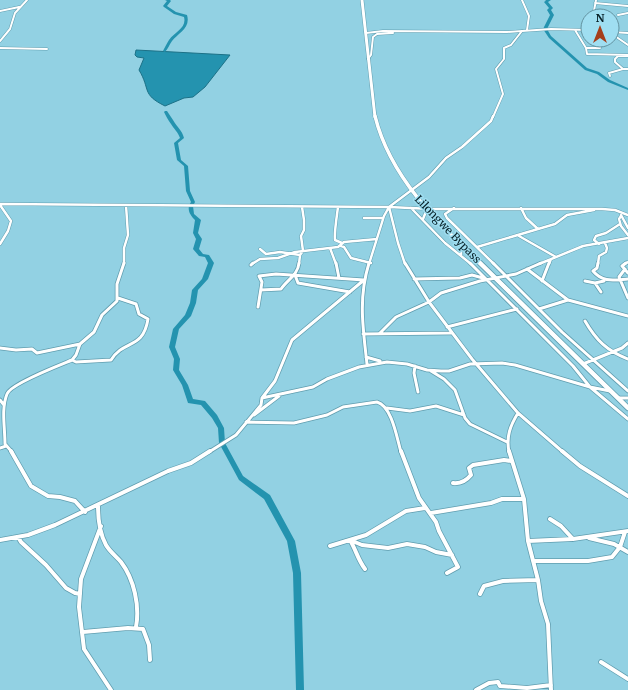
<svg xmlns="http://www.w3.org/2000/svg" width="628" height="690" viewBox="0 0 628 690" font-family="Merriweather,serif">
	<style>
		.water { fill: #2493af; stroke: #1c7187 }
		.lines { fill: none; stroke-linecap: round; stroke-linejoin: round }
		.stream { stroke: #1c7187; stroke-width: 1 }
		.river { fill: #2493af; fill-rule: evenodd }
		.street-far3-casing { stroke: #609daf; stroke-width: 3 }
		.street-far2-casing { stroke: #609daf; stroke-width: 3.5 }
		.street-far1-casing { stroke: #609daf; stroke-width: 4.5 }
		.street-casing { stroke: #609daf; stroke-width: 5.5 }
		.primary-far2-casing { stroke: #609daf; stroke-width: 4 }
		.primary-far1-casing { stroke: #609daf; stroke-width: 4.5 }
		.primary-casing { stroke: #609daf; stroke-width: 6 }
		.street-far3 { stroke: #fff; stroke-width: 2 }
		.street-far2 { stroke: #fff; stroke-width: 2.5 }
		.street-far1 { stroke: #fff; stroke-width: 3 }
		.street { stroke: #fff; stroke-width: 4 }
		.primary-far2 { stroke: #fff; stroke-width: 3 }
		.primary-far1 { stroke: #fff; stroke-width: 3.5 }
		.primary { stroke: #fff; stroke-width: 4.5 }
		.labels { text-anchor: middle; stroke-width: 3; stroke-linejoin: round; paint-order: stroke }
		.street-label { font-size: 11px; fill: #082229; stroke: #9fdef1 }
	</style>
	<rect width="100%" height="100%" fill="#92d1e3"/>
	<path class="water" d="M 136,50 L 230,55 L 205,87 L 193,97 L 184,98 L 165,106 C 141,94 151,90 139,70 L 144,58 L 137,57 L 135,55 Z"/>
	<g class="lines">
		<path class="stream" d="M 546,0 L 547,2"/>
		<path class="river" d="M 165,0 L 170,0 L 171,1 L 167,6 L 176,12 L 187,15 C 191,28 178,33 172,41 C 169,45 168,49 165,52 L 163,51 C 165,47 167,43 169,40 C 175,32 187,28 184,17 L 174,14 L 164,7 L 163,6 L 167,1 Z
			M 547,0 L 551,0 L 548,2 L 553,8 L 551,10 L 554,15 L 547,29 L 551,36 L 587,68 L 599,72 L 610,80 L 628,88 L 628,90 L 608,82 L 597,74 L 585,70 L 549,38 L 543,29 L 550,15 L 547,10 L 549,8 L 544,2 Z
			M 165,111 L 167,111 C 169,114 171,117 173,120 C 177,127 182,130 184,138 L 178,143 L 181,160 L 188,166 L 190,191 L 195,202 L 193,206 L 194,214 L 201,220 L 198,233 L 202,239 L 199,249 L 203,254 L 209,255 L 214,263 L 208,279 L 198,290 L 196,303 L 191,316 L 179,329 L 175,347 L 180,359 L 179,370 L 188,385 L 193,399 L 205,401 L 217,415 L 224,428 L 225,443 L 243,476 L 270,495 L 295,541 L 301,573 L 304,690 L 296,690 L 293,573 L 287,541 L 264,499 L 239,480 L 219,443 L 218,428 L 212,418 L 201,405 L 188,403 L 182,385 L 173,370 L 174,359 L 169,347 L 173,329 L 185,315 L 190,303 L 192,290 L 202,279 L 208,263 L 205,257 L 199,256 L 193,249 L 196,239 L 193,233 L 195,220 C 190,215 186,209 191,202 L 186,191 L 184,166 L 177,160 L 174,143 L 180,138 C 178,132 174,129 171,124 C 168,120 166,116 164,112 Z"/>
		<defs>
			<path id="street-far3" d="M 522,0 L 529,16 L 527,30
				M 595,3 L 628,6
				M 0,11 L 19,7
				M 618,15 L 628,13
				M 593,16 L 596,0
				M 575,30 L 586,48 L 587,54 L 628,55
				M 612,32 L 628,33
				M 366,33 L 383,31 L 507,32 L 551,29 L 588,30
				M 612,34 L 628,45
				M 0,41 L 10,29 L 15,13 L 27,0
				M 0,48 L 47,49
				M 586,48 L 600,48 L 600,40
				M 628,56 L 618,56 L 615,59 L 615,62 L 623,69 L 628,69
				M 368,59 L 371,55 L 373,37 L 377,34 L 393,33
				M 610,76 L 609,73 L 623,69
				M 493,117 L 503,94 L 496,69 L 504,59 L 504,48 L 511,45 L 522,31"/>
			<path id="street-far2" d="M 0,204 L 389,207 L 432,209 L 602,209 L 615,210 L 628,215
				M 0,205 L 11,221 L 8,231 L 0,244
				M 338,207 C 337,215 334,233 335,240 L 342,243
				M 389,207 L 398,243 L 405,264
				M 411,208 L 445,243 L 471,264
				M 454,208 L 445,214 L 447,218 L 494,264
				M 521,208 L 526,218 L 538,229
				M 621,215 L 628,228
				M 621,216 L 619,219 L 621,226 L 628,235
				M 364,218 L 383,218
				M 423,219 L 427,209
				M 519,236 L 556,257
				M 461,244 L 461,255
				M 599,244 L 594,240 L 596,236 L 606,233 L 620,224
				M 341,246 L 344,247 L 351,258 L 371,263
				M 477,247 L 555,224 L 567,215 L 594,210
				M 330,248 L 336,264
				M 260,249 L 266,254 L 280,252 L 300,255
				M 124,264 L 124,248 L 128,235 L 126,205
				M 252,264 L 260,259 L 278,258 L 295,252 L 338,247 L 344,242 L 377,239
				M 299,264 L 300,255 L 303,251 L 301,236 L 304,230 L 304,220 L 302,207
				M 369,264 L 384,216 L 389,207 L 429,177 L 446,158 L 462,147 L 491,121 L 493,116
				M 539,264 L 583,246 L 628,238
				M 549,264 L 551,259
				M 598,264 L 599,256 L 606,252 L 607,248 L 605,243
				M 624,264 L 628,262"/>
			<path id="street-far1" d="M 336,263 L 339,278
				M 405,263 L 429,302 L 472,359 L 518,413 L 563,452
				M 470,263 L 573,366 L 590,387 L 628,419
				M 493,263 L 562,332 L 628,391
				M 598,263 L 597,268 L 593,271 C 603,283 614,280 628,279
				M 626,263 L 622,266 L 628,273
				M 251,265 L 253,263
				M 527,269 L 568,300 L 628,316
				M 625,269 L 619,277 L 628,298
				M 295,275 L 298,283 L 350,292
				M 414,279 L 460,278 L 472,275 L 483,278
				M 542,281 L 549,263
				M 585,281 L 595,283 L 604,281
				M 595,283 L 601,292
				M 261,290 L 281,289 C 287,280 298,275 299,263
				M 258,307 L 262,282 L 259,276 L 276,274 L 364,280
				M 539,309 L 568,300
				M 585,321 C 596,340 607,351 628,359
				M 447,327 L 517,309
				M 380,333 L 396,317 L 429,302 L 441,293 L 480,281 L 516,274 L 541,263
				M 363,334 L 451,333
				M 0,348 L 16,350 L 32,349 L 37,353 L 80,344
				M 366,357 L 380,361
				M 72,360 L 76,362 L 111,360 C 124,339 143,350 148,319 L 139,314 L 136,304 L 118,298
				M 367,364 C 363,328 358,299 369,263
				M 583,364 L 622,348 L 628,343
				M 415,366 L 414,373 L 418,392
				M 431,371 L 444,379 L 455,390 L 465,418 L 470,424 L 507,442
				M 262,398 L 313,387 L 327,379 L 359,367 L 387,362 L 407,364 L 427,370 L 441,371 L 449,371 L 470,364 L 502,363 L 515,365 L 590,387 L 610,391
				M 618,398 L 628,398
				M 0,400 L 4,405
				M 387,408 L 410,411 L 436,406 L 464,415
				M 254,415 L 279,396
				M 246,422 L 294,423 L 327,415 L 343,407 L 377,402 C 392,406 397,439 401,452
				M 0,448 L 6,446
				M 12,452 L 5,444 C 5,428 1,409 7,394 C 10,384 60,365 72,360 L 76,355 L 80,344 L 94,332 L 102,315 L 117,301 L 117,284 L 124,263
				M 209,452 L 236,435 L 261,405 L 262,398 L 275,381 L 292,340 L 364,280
				M 509,452 C 506,437 510,426 518,413"/>
			<path id="street" d="M 11,451 L 31,486 L 48,496 L 60,497 L 75,501 L 85,512
				M 401,451 L 419,498 L 436,522 L 439,531 L 458,567 L 447,573
				M 509,451 L 524,499 L 528,541 L 538,580 L 541,601 L 548,624 L 551,690
				M 562,451 L 580,466 L 628,496
				M 453,483 C 461,484 466,481 471,475 L 469,468 L 473,465 L 504,460 L 511,461
				M 98,506 C 98,519 100,534 106,545 C 110,552 116,556 121,562 C 134,579 140,606 136,627
				M 431,513 L 491,503 L 502,499 L 524,499
				M 550,519 L 561,526 L 573,539
				M 101,526 L 81,579 L 79,607 L 84,649 L 111,690
				M 18,537 L 21,542 L 46,565 L 66,588 L 75,593 L 80,594
				M 589,538 L 614,544 L 628,552
				M 0,540 L 28,535 L 55,525 L 168,471 L 191,463 L 210,451
				M 528,541 L 573,539 L 628,531
				M 330,546 L 366,535 L 406,511 L 425,508
				M 533,561 L 588,561 L 612,557 L 620,547 L 625,532
				M 365,569 C 358,560 356,550 350,540 L 362,545 L 388,548 L 407,544 L 425,547 L 436,552 L 452,555
				M 480,594 L 484,586 L 503,581 L 538,580
				M 83,632 L 128,628 L 143,629 L 149,645 L 150,660
				M 601,662 L 628,679
				M 476,690 L 489,683 L 498,682 L 500,686 L 527,688 L 551,685"/>
			<path id="primary-far2" d="M 362,0 L 375,117"/>
			<path id="primary-far1" d="M 375,116 C 390,177 437,222 481,264"/>
			<path id="primary" d="M 480,263 L 628,408"/>
		</defs>
		<use href="#street-far3" class="street-far3-casing"/>
		<use href="#street-far2" class="street-far2-casing"/>
		<use href="#street-far1" class="street-far1-casing"/>
		<use href="#street" class="street-casing"/>
		<use href="#primary-far2" class="primary-far2-casing"/>
		<use href="#primary-far1" class="primary-far1-casing"/>
		<use href="#primary" class="primary-casing"/>
		<use href="#street-far3" class="street-far3"/>
		<use href="#street-far2" class="street-far2"/>
		<use href="#street-far1" class="street-far1"/>
		<use href="#street" class="street"/>
		<use href="#primary-far2" class="primary-far2"/>
		<use href="#primary-far1" class="primary-far1"/>
		<use href="#primary" class="primary"/>
	</g>
	<g class="labels">
		<g class="street-label">
			<text transform="translate(448 229) rotate(46)" y="4">Lilongwe Bypass</text>
		</g>
	</g>
	<g transform="translate(600 28)"><circle r="19" fill="#9fdef1" stroke="#6393a1"/>
	<path d="M0-3L7 15L0 10L-7 15Z" fill="#a53e1a"/>
	<text y="-6" font-size="11" font-weight="bold" text-anchor="middle" fill="#082229">N</text>
	</g>
</svg>
